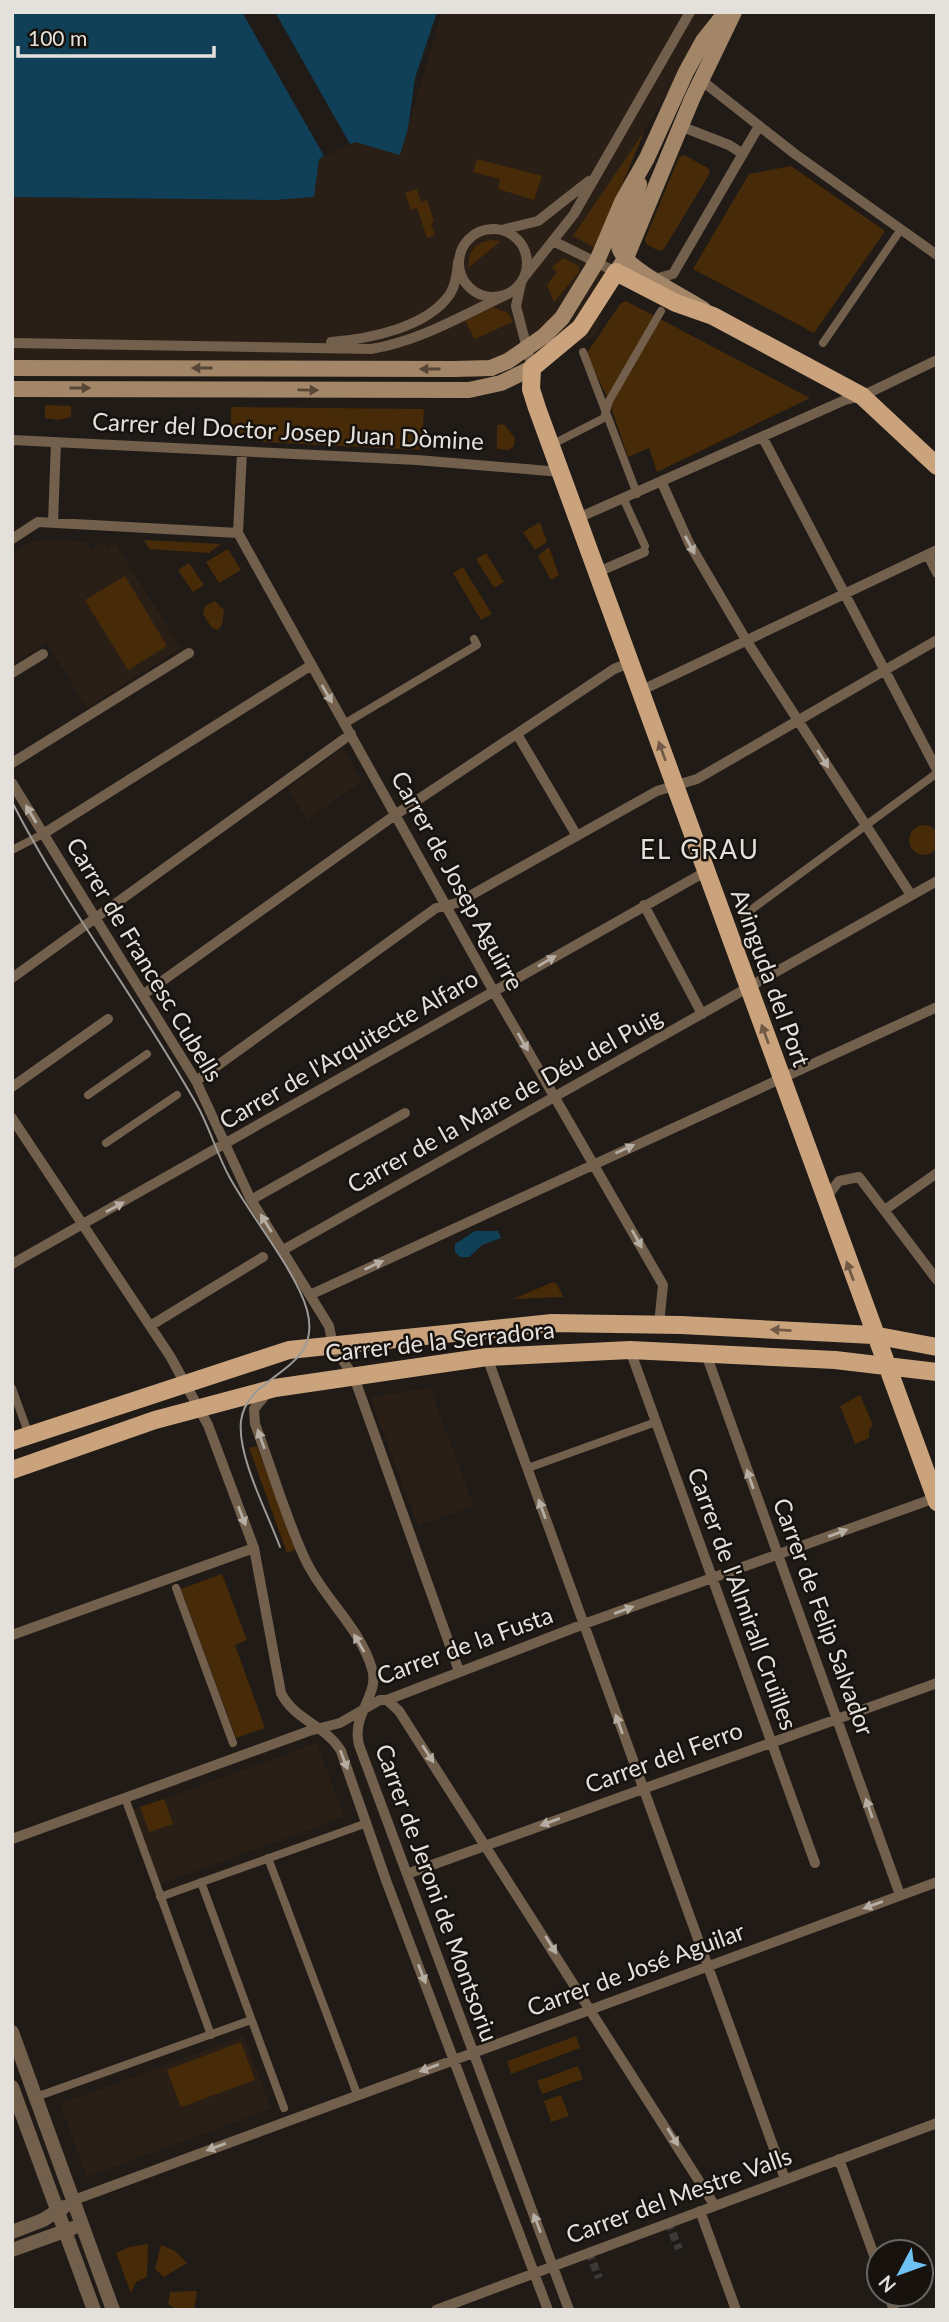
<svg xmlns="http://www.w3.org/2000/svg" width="949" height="2322" viewBox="0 0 949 2322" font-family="Lato,sans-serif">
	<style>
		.built { fill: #291f16 }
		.green { fill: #472a07 }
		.water { fill: #104058 }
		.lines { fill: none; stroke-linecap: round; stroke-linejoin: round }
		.pedestrian-tunnel { stroke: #3d3935; stroke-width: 8; stroke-dasharray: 8 4; stroke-linecap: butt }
		.pedestrian { stroke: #72604d; stroke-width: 8 }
		.minor { stroke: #72604d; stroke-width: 10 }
		.tertiary { stroke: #72604d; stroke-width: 14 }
		.secondary { stroke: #a38668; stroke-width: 16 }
		.primary { stroke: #caa37d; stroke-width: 18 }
		.tram { stroke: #9d9995; stroke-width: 2 }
		.oneway { fill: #564636 }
		.oneway2 { fill: #b6ada3 }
		.oneway3 { fill: #705a46 }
		.labels { text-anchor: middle; stroke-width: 5; stroke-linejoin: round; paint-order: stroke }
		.street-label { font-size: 24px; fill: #e4e1dd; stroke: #17120e }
		.neighbourhood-label { font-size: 26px; letter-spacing: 2px; fill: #e4e1dd; stroke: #17120e }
	</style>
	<rect width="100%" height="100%" fill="#201b17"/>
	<path class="built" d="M 442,12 L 711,12 L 686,63 L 634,147 L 597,336 L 484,378 L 352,369 L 12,364 L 12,197 L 275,200 L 314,197 L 319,159 L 355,142 L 400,154 Z
		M 44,539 L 87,542 L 92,549 L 103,542 L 108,548 L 115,543 L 181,648 L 87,708 L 47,643 L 12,665 L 12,554 L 30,543 Z
		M 343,749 L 362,781 L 307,820 L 288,788 Z
		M 430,1388 L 474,1506 L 418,1526 L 370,1397 Z
		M 317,1743 L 344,1817 L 160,1884 L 133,1810 Z
		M 244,2036 L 271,2109 L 87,2177 L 60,2104 Z"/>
	<path class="green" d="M 645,130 L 595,248 L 573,236 Z
		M 684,155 L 708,168 L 710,173 L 664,249 L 659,251 L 646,244 L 645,239 L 679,157 Z
		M 477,159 L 542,176 L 534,200 L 498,189 L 500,179 L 473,172 Z
		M 791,166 L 885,231 L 814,333 L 693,269 L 749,174 Z
		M 417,189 L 421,202 L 427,200 L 434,222 L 431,224 L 435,235 L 427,238 L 417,208 L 411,210 L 405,193 Z
		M 491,240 L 501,241 L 468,268 C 468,252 475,242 491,240 Z
		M 563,258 L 579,266 L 579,272 L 554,302 L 547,285 L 557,272 L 552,267 Z
		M 626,301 L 810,398 L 657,472 L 649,448 L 628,457 L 609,401 L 586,354 L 621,303 Z
		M 493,307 L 508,313 L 513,322 L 475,339 L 465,321 Z
		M 45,405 L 71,406 L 71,417 L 58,420 L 45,418 Z
		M 231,407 L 424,409 L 422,447 L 420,450 L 263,442 L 262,436 L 240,436 L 240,430 L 231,430 Z
		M 504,424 L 515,438 L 514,446 L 509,450 L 497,449 L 497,425 Z
		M 540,522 L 547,542 L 535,550 L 523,532 Z
		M 144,540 L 221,544 L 209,553 L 149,549 Z
		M 549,547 L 559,575 L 551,580 L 538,556 Z
		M 228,549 L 241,570 L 219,583 L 206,562 Z
		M 486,553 L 504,582 L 494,588 L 476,559 Z
		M 189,563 L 204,585 L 193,592 L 178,570 Z
		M 463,567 L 492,614 L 481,620 L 453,573 Z
		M 125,576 L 167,646 L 128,670 L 85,600 Z
		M 215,601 L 224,610 L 222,625 L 218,630 L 212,628 L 203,614 L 205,606 Z
		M909 840a15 15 0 1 1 30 0a15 15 0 1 1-30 0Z
		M 553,1282 L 557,1284 L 563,1297 L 513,1299 Z
		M 860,1395 L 873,1425 L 869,1430 L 869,1438 L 855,1444 L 840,1406 Z
		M 257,1446 L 295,1550 L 287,1553 L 249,1448 Z
		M 222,1574 L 247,1640 L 235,1645 L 265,1728 L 236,1738 L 181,1589 Z
		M 164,1799 L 173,1824 L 149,1832 L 140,1807 Z
		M 576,2036 L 580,2048 L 511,2074 L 507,2061 Z
		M 241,2042 L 255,2080 L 181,2107 L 167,2070 Z
		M 578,2066 L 583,2079 L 542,2094 L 537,2081 Z
		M 561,2095 L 569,2116 L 551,2122 L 544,2101 Z
		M 148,2244 L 147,2277 L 136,2282 L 131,2293 L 116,2253 L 129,2247 Z
		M 161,2245 L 175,2251 L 187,2263 L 164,2277 L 155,2269 Z
		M 197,2291 L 194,2310 L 177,2310 L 168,2304 L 170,2292 Z"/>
	<path class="water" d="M 12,12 L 242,12 L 324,156 L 319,159 L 314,197 L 275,200 L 12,197 Z
		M 275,12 L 437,12 L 415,78 L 408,128 L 400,155 L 355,142 L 350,144 Z
		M 475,1231 L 498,1231 L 501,1238 L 482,1245 L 469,1257 L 460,1257 L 455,1252 L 455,1244 Z"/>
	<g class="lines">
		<path class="pedestrian-tunnel" d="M 668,2222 L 679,2249
			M 589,2252 L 599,2278"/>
		<path class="pedestrian" d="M 823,343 L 897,235
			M 583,352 L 637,494
			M 551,445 L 604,418 L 609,401 L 661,311
			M 624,500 L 645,546
			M 344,724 L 477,645 L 474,639
			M 12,850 L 43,834
			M 744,915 L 937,773
			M 88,1095 L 147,1054
			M 106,1143 L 177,1095
			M 12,1388 L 29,1435
			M 528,1468 L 656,1422
			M 176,1588 L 233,1743
			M 125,1798 L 211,2035
			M 268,1858 L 357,2094
			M 201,1882 L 284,2108
			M 160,1897 L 367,1823
			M 36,2097 L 251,2020"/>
		<path class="minor" d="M 701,80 L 795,154 L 937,255
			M 680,126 L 729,145 L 743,154
			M459 263a34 34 0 1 1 68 0a34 34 0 1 1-68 0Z
			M 505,229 L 538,221 L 589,181
			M 553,241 L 616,272
			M 525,276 L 574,214 L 690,12
			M 654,279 L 673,274 L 759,126
			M 521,283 L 516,306 L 532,368
			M 331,342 C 368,339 427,328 450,294 C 456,284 457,273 458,262
			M 12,343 L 371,349 C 420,341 463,315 508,294
			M 763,438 L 937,770
			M 12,440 L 417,460 L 561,472
			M 242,452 L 238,533 L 494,992 L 663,1285 L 659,1324
			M 662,483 L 689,543 L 746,640 L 911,895
			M 578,518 L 845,400 L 862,396 L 937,360
			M 53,522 L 56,442
			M 12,539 L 38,522 L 238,533
			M 928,555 L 937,573
			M 598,572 L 644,552
			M 12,673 L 43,654
			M 640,691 L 937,550
			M 517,734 L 577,836
			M 12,763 L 189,653
			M 12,783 L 196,1081 L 251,1200 L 329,1326 L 333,1346 L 354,1377 L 459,1671
			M 43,834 L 310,666
			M 644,905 L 702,1014
			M 12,978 L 351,734
			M 144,994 L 395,815 L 614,669 L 629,663
			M 196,1081 L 436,908 L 457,903 L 657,791 L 697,779 L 937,640
			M 12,1087 L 108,1019
			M 12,1118 L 170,1356 L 208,1425 L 254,1548 L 281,1693 C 295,1721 326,1725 341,1751 L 387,1883 L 548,2310
			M 251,1200 L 405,1113
			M 824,1200 L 839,1181 L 859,1177 L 937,1280
			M 886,1209 L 937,1173
			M 283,1250 L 937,881
			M 12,1264 L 705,872
			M 312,1294 L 937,1007
			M 150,1326 L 263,1257
			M 630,1350 L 815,1863
			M 706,1354 L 900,1895
			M 487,1357 L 785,2179
			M 267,1393 L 254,1409 L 255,1424 C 272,1469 285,1516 305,1559 C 323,1598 360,1627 372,1669 C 380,1695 351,1714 359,1745 L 569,2310
			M 12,1635 L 254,1548
			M 387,1700 L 399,1711 L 715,2206
			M 12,1839 L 309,1731 L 340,1723 L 380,1700 L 387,1700 L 584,1624 L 935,1498
			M 407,1874 L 937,1683
			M 839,2159 L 879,2269
			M 74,2200 L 937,1882
			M 700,2211 L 736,2310
			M 888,2294 L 894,2310
			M 436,2310 L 937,2123"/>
		<path class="tertiary" d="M 12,2032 L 113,2310
			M 12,2087 L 94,2310
			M 12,2232 L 43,2220 L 64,2207
			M 12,2250 L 73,2228"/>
		<path class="secondary" d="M 639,184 C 635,198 618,232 619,246 C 621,268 686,297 704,310
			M 616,272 L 626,258 L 692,99 L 734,12
			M 12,368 L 454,369 L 491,368 L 508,361 L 544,336 L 562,318 L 597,261 L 622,202 L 647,158 L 686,72 L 703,41 L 726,12
			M 12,389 L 469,390 L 501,383 L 532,368"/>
		<path class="primary" d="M 937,466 L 862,396 L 713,316 L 676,303 L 616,272 L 580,328 L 532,368 L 531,389 L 537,408 L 937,1502
			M 12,1441 L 289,1350 L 552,1323 L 681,1325 L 873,1335 L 937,1347
			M 12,1470 L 155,1420 L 275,1388 L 487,1357 L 630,1350 L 835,1360 L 937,1372"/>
		<path class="tram" d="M 12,802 C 66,907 139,1002 197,1105 C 210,1128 217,1155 230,1178 C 250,1215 297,1273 307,1310 C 324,1373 247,1372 241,1421 C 237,1456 268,1514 280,1547"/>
	</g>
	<defs><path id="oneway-solid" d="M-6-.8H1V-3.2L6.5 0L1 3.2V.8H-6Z" transform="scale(1.75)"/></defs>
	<g class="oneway">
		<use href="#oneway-solid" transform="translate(202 368) rotate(-180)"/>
		<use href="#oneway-solid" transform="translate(430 369) rotate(180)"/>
		<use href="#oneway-solid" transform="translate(80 388)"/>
		<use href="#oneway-solid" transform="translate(308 390) rotate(1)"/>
	</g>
	<g class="oneway2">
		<use href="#oneway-solid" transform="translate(690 545) rotate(62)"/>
		<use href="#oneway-solid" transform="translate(327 694) rotate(60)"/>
		<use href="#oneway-solid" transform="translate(823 759) rotate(58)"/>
		<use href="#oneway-solid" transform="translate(31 814) rotate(-121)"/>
		<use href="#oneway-solid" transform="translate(547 961) rotate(-30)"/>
		<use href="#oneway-solid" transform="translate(523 1042) rotate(60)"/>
		<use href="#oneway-solid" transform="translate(625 1149) rotate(-24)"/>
		<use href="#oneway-solid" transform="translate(115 1207) rotate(-29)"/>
		<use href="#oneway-solid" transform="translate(266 1223) rotate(-122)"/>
		<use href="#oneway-solid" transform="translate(637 1239) rotate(61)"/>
		<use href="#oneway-solid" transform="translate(374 1265) rotate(-25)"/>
		<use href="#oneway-solid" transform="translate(261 1439) rotate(-110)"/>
		<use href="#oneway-solid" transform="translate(750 1479) rotate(-109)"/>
		<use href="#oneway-solid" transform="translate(542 1509) rotate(-110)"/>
		<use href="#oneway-solid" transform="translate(242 1516) rotate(69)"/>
		<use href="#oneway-solid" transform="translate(838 1533) rotate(-20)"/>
		<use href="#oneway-solid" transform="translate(624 1610) rotate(-20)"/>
		<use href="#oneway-solid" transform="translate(359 1643) rotate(-120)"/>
		<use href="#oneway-solid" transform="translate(619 1724) rotate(-110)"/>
		<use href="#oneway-solid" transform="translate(428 1754) rotate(57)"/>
		<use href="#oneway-solid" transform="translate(344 1760) rotate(69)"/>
		<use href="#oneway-solid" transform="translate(869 1808) rotate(-109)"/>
		<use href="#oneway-solid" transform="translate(550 1822) rotate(160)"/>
		<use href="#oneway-solid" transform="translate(873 1905) rotate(160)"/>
		<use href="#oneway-solid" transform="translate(551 1945) rotate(58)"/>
		<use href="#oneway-solid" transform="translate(422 1974) rotate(69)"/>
		<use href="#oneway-solid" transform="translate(429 2068) rotate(160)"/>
		<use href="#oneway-solid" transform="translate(673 2137) rotate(58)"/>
		<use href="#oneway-solid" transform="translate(216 2147) rotate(160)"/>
		<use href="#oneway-solid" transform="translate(537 2223) rotate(-111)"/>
	</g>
	<g class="oneway3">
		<use href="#oneway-solid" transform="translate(662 751) rotate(-110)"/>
		<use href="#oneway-solid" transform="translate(765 1034) rotate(-110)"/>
		<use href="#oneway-solid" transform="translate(850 1271) rotate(-110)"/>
		<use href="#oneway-solid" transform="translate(781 1330) rotate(-177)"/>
	</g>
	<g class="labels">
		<g class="street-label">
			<text transform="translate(288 432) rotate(3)" y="8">Carrer del Doctor Josep Juan Dòmine</text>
			<text transform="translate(457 881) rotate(61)" y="8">Carrer de Josep Aguirre</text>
			<text transform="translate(144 960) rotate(59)" y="8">Carrer de Francesc Cubells</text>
			<text transform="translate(770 978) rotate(70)" y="8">Avinguda del Port</text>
			<text transform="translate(349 1050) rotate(-30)" y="8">Carrer de l'Arquitecte Alfaro</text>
			<text transform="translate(505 1101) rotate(-29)" y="8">Carrer de la Mare de Déu del Puig</text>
			<text transform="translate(440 1342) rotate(-6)" y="8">Carrer de la Serradora</text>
			<text transform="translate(742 1599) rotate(70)" y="8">Carrer de l'Almirall Cruïlles</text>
			<text transform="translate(823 1617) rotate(70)" y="8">Carrer de Felip Salvador</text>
			<text transform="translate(465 1646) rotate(-20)" y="8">Carrer de la Fusta</text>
			<text transform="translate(664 1758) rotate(-20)" y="8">Carrer del Ferro</text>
			<text transform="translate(436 1893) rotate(70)" y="8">Carrer de Jeroni de Montsoriu</text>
			<text transform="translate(636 1970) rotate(-20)" y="8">Carrer de José Aguilar</text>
			<text transform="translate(679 2196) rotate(-20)" y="8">Carrer del Mestre Valls</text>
		</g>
		<g class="neighbourhood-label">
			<text x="700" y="859">EL GRAU</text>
		</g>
	</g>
	<rect width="949" height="2322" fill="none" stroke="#e4e1dd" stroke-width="28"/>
	<g transform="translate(900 2273) rotate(229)"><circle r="33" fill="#17120e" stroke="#696561" stroke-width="2"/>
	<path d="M0-5L12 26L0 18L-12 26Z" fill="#6dc2f3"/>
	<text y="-10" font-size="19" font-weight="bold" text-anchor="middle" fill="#e4e1dd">N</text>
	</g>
	<path d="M18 46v10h196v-10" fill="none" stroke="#e4e1dd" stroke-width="3.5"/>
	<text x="28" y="46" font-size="21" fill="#e4e1dd" stroke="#17120e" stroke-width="5" paint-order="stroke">100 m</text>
</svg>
